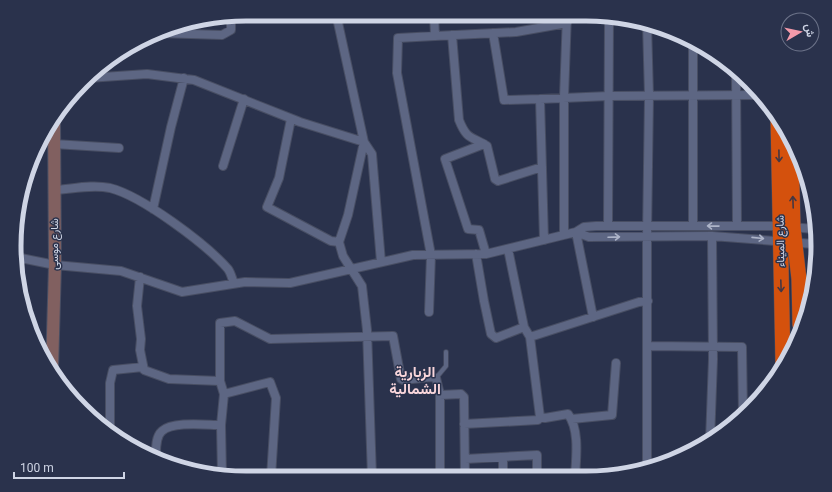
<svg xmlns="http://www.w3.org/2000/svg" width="832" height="492" viewBox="0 0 832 492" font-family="Roboto,Vazirmatn,sans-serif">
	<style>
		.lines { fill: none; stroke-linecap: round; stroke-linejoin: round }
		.lane-casing { stroke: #484e63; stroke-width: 5.5 }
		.street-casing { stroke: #484e63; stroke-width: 10 }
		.secondary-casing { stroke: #484e63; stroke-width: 14 }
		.highway-casing { stroke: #484e63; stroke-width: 16 }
		.lane { stroke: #5d6683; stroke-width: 4 }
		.street { stroke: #5d6683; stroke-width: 8 }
		.secondary { stroke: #816060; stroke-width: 12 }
		.highway { stroke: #d4510d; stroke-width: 15 }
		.oneway { stroke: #443743 }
		.oneway2 { stroke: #adb4c8 }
		.labels { text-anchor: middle; stroke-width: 3; stroke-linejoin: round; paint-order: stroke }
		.street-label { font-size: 11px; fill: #cfd5e5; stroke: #2a324c }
		.district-label { font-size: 15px; font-weight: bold; fill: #f9d6db; stroke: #2a324c }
		.rim { fill: none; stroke: #cfd5e5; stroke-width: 5 }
	</style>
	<rect width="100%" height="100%" fill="#2a324c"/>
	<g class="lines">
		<defs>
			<path id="lane" d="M 802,279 L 814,280
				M 436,378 L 446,366 L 446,352"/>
			<path id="street" d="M 337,14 L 337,18 L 364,142 L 348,215 L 339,242 L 343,256 L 362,286 L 367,330 L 372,477
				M 434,14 L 435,36 L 516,32 L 567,23
				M 647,24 L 649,96 L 647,236 L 647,468
				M 158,33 L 222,35 L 231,30 L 231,16
				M 493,33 L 504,100 L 540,99
				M 452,35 L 459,120 C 467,140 471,136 487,146 L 495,179 L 498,181 L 542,167
				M 736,74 L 737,226
				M 88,78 L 147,74 L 194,80 L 300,122 L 364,142 L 372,154 L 381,262
				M 291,119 L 279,178 L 267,207 L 331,241 L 339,242
				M 54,144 L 119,148
				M 484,144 L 445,159 L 468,229 L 479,230 L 486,254
				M 223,166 L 244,99
				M 55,190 C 72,189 92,184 110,188 C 142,196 206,244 228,269 C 231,273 232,279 234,283
				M 153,209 L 171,127 L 184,78
				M 608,225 L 609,16
				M 693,225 L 693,42
				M 576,232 L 589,237 L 712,236 L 814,244
				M 576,232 L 593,317
				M 564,235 L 564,97 L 567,14
				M 544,240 L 540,99 L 609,96 L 757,95
				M 508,249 L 524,327 L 530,337 L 540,417 L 545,418 L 568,414 C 580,430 576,458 575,477
				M 476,254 L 484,301 L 491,334 L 496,338 L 524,327
				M 16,257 L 55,265 L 121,271 L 182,292 L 245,282 L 290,283 L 413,255 L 486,254 L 576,232 L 584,227 L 596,226 L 780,226 L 814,229
				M 140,277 L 137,306 L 141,339 L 140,350 L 144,370 L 169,379 L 220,381
				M 429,312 L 431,255 L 397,73 L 398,38 L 435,36
				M 530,337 L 639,302 L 648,301
				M 648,346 L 742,347 L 743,416
				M 224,394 L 270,382 L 276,398 L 271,477
				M 572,419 L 612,415 L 616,363
				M 464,424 L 538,420 L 540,417
				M 110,432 L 110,383 L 113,370 L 143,367
				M 710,441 L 713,359 L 712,236
				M 156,458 C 156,450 155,437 162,431 C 173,421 206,425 221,425
				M 465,459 L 537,455 L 537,477
				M 222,476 L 221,425 L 224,394 L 220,381 L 220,323 L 235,321 L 270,339 L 393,336 L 401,379 L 403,380 L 431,377 L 436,378 L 440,395
				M 440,477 L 440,395 L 461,394 L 464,397 L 465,477
				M 503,477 L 503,458"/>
			<path id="secondary" d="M 52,369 L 55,265 L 54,119"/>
			<path id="highway" d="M 778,117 L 783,365
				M 791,146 L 793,227 L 799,279 L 800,325"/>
		</defs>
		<use href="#lane" class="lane-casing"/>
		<use href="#street" class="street-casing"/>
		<use href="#secondary" class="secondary-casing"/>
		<use href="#highway" class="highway-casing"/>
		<use href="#lane" class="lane"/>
		<use href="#street" class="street"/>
		<use href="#secondary" class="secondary"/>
		<use href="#highway" class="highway"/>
	</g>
	<defs><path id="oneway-shaft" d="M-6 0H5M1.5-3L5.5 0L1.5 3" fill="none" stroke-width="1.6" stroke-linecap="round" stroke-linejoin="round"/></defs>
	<g class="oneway">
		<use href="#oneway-shaft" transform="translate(779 156) rotate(89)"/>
		<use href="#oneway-shaft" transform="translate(793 202) rotate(-92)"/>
		<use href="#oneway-shaft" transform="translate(781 286) rotate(88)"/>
	</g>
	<g class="oneway2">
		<use href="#oneway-shaft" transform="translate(713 226) rotate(-179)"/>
		<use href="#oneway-shaft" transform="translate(614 237) rotate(-2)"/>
		<use href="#oneway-shaft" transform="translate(758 238) rotate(6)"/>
	</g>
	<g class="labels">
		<g class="street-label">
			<text transform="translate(780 241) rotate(-91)" y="4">شارع الميناء</text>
			<text transform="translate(54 244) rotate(-90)" y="4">شارع موسى</text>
		</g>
		<g class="district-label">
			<text x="415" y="377">الزبارية<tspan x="415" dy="17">الشمالية</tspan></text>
		</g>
	</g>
	<path d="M0 0H832V492H0ZM246 21H586A225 225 0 0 1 811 246V246A225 225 0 0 1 586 471H246A225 225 0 0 1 21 246V246A225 225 0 0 1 246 21Z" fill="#2a324c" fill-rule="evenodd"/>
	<path class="rim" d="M246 21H586A225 225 0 0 1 811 246V246A225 225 0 0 1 586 471H246A225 225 0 0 1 21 246V246A225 225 0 0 1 246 21Z"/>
	<g transform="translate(800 32) rotate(81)"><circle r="19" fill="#2a324c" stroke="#6c7389"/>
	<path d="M0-3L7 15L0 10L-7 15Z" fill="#f39aaa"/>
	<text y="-6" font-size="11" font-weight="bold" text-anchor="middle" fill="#cfd5e5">ش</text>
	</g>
	<path d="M14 472v6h110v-6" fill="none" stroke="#cfd5e5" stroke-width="2"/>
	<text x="20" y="472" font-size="12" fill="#cfd5e5" stroke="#2a324c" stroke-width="3" paint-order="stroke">100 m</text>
</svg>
